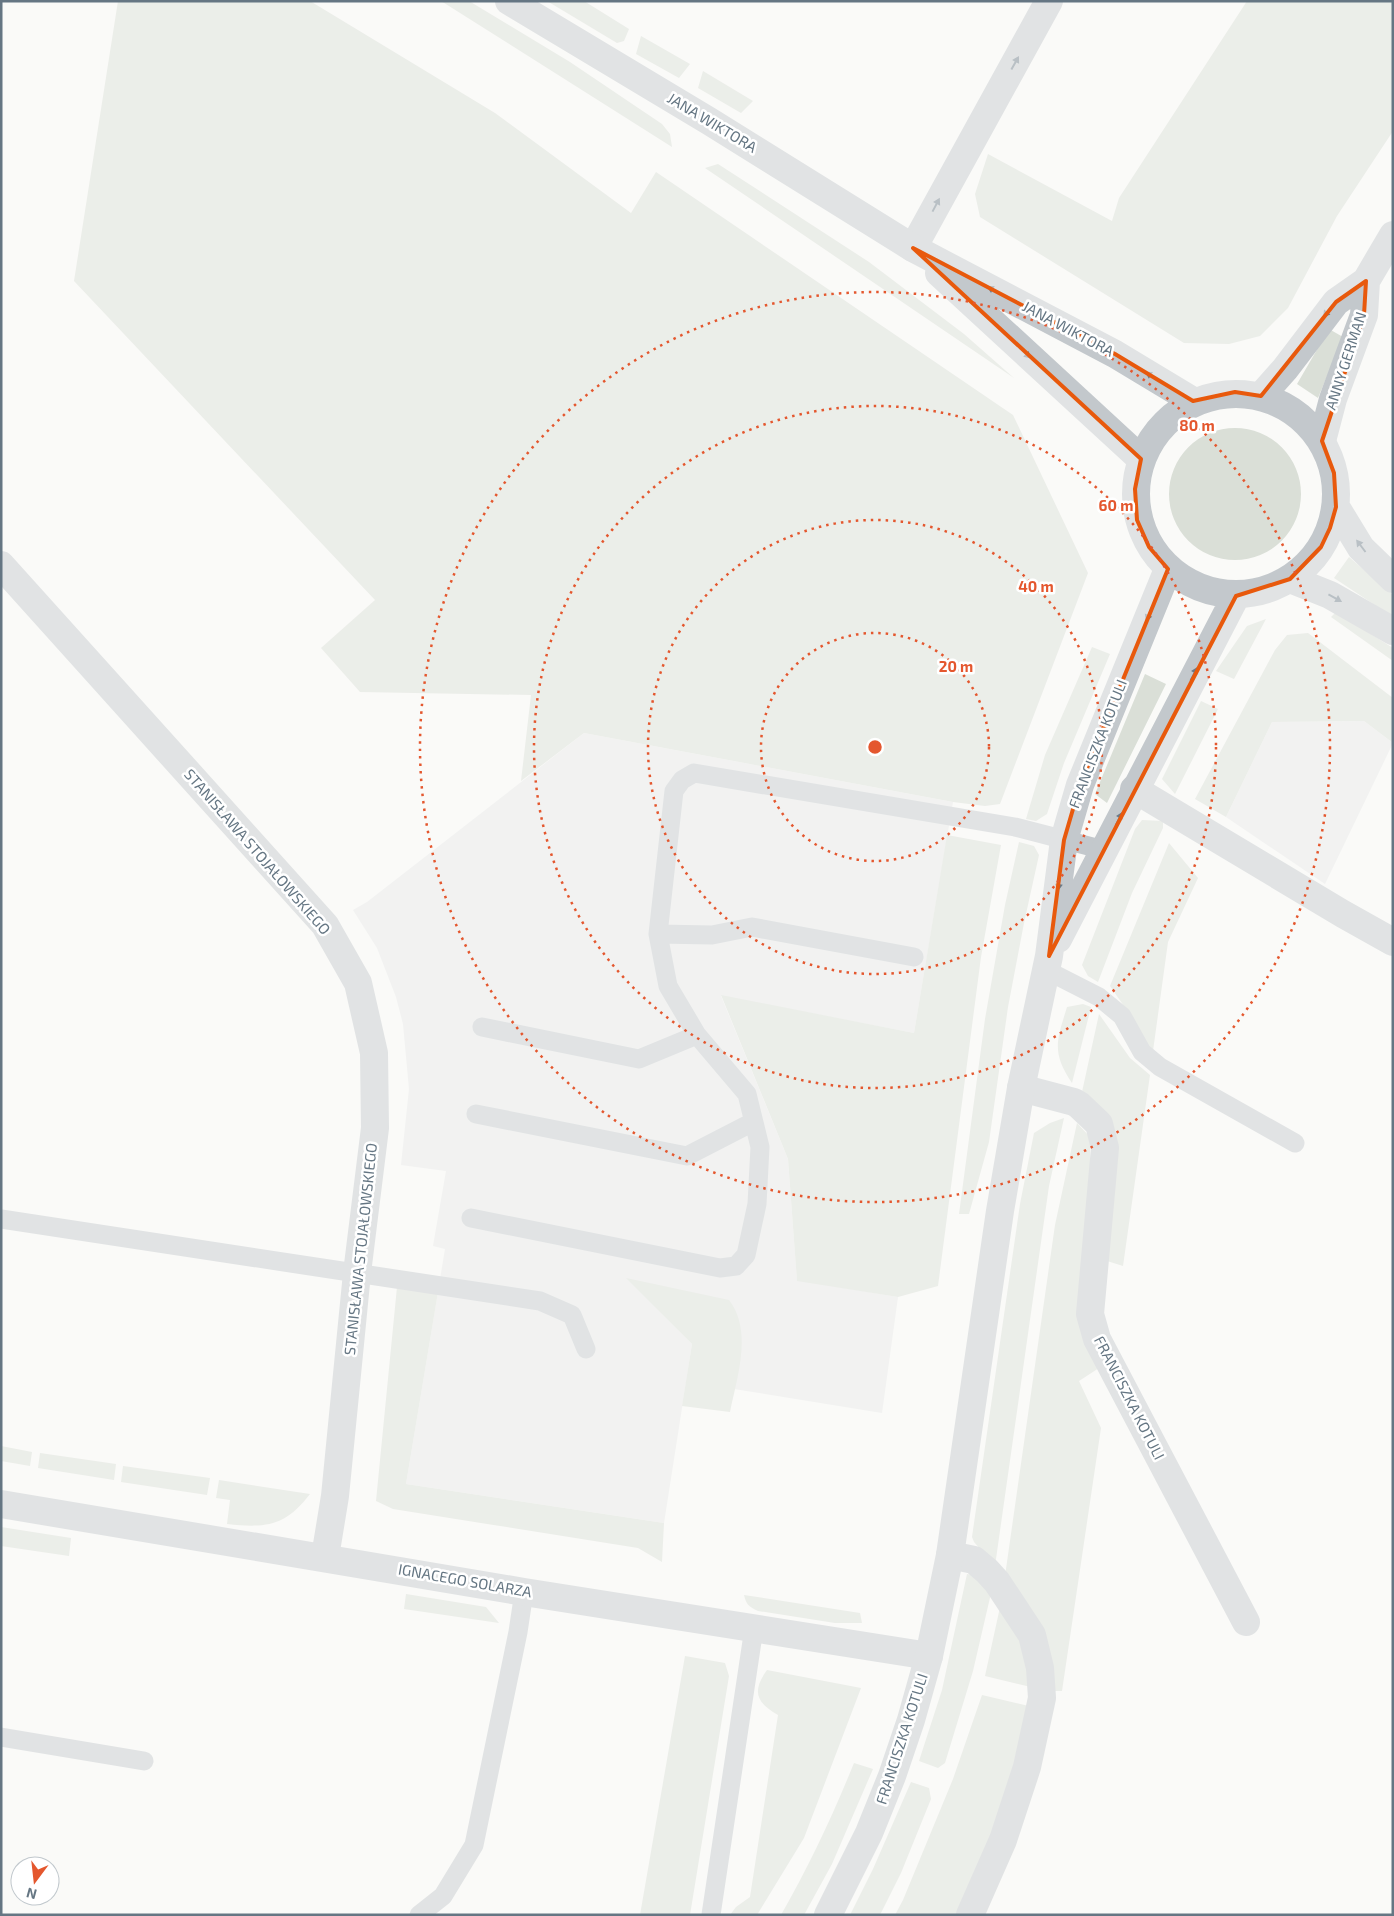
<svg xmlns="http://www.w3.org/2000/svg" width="1394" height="1916" viewBox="0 0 1394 1916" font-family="'Exo 2',sans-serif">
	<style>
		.built { fill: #e8e9e9 }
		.green { fill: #dadfd7 }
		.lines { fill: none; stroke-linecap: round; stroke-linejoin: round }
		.service { stroke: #c3c8cc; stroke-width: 19 }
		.minor { stroke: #c3c8cc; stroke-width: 28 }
		.tertiary { stroke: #c3c8cc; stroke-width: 28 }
		.oneway { fill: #6a7a87 }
		.marked { fill: none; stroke: #e8590c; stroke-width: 4; stroke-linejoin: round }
		.ring { fill: none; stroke: #e4572e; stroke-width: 2.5; stroke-dasharray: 2.5 5 }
		.labels { text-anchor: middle; stroke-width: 5; stroke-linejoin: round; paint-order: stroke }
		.street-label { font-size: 15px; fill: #657683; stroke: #fff }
		.centre { fill: #e4572e; stroke: #fff; stroke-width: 2.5 }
		.ring-label { font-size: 15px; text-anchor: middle; font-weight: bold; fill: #e4572e; stroke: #fff; stroke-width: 5; stroke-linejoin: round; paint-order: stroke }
	</style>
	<rect width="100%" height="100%" fill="#fafaf8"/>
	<path class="built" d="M 1364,721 L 1393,743 L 1325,884 L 1226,817 L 1272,722 Z
		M 584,733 L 953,802 L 914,1033 L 721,996 L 788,1159 L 797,1280 L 898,1297 L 882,1413 L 734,1389 L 741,1349 L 627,1278 L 692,1344 L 664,1523 L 406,1484 L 445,1249 L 433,1246 L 446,1171 L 401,1165 L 409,1089 L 403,1024 L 396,997 L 377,948 L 353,910 L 367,902 Z"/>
	<path class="green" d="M 118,1 L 310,1 L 495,113 L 631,213 L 656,172 L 1013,415 L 1088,573 L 1000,804 L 985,806 L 953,802 L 584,733 L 521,781 L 531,695 L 360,692 L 321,648 L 375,600 L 74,281 Z
		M 441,1 L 469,1 L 570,62 L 662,124 L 670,134 L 672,147 Z
		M 547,1 L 584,1 L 629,29 L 624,41 L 617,43 Z
		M 1247,1 L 1393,1 L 1393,131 L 1337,216 L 1288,308 L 1260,336 L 1229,344 L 1184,343 L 980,217 L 975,194 L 988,154 L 1112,221 L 1119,198 Z
		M 641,36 L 690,64 L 679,78 L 636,54 Z
		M 703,71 L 753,101 L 741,113 L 698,88 Z
		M 718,164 L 869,262 L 964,334 L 1014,378 L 705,168 Z
		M 1329,329 L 1343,337 L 1318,398 L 1297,384 Z
		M1169 494a66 66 0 1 1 132 0a66 66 0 1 1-132 0Z
		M 1349,557 L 1393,595 L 1393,617 L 1334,578 Z
		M 1336,612 L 1393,648 L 1393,661 L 1331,617 Z
		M 1266,619 L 1234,679 L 1216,671 L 1247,626 Z
		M 1308,633 L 1393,698 L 1393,743 L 1364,721 L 1272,722 L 1226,817 L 1195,799 L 1275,650 L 1287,635 Z
		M 1092,647 L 1110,654 L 1064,763 L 1047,814 L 1036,821 L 1026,819 L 1045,755 Z
		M 1145,674 L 1166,684 L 1107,803 L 1095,794 Z
		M 1201,701 L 1218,709 L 1175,794 L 1162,779 Z
		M 1142,820 L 1163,821 L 1163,828 L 1132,893 L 1098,982 L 1088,976 L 1082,965 L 1135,829 Z
		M 947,835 L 1001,845 L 981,957 L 938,1286 L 898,1297 L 797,1281 L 788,1159 L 721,995 L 914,1033 Z
		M 1019,842 L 1034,846 L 1039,855 L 1024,923 L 1008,1007 L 989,1142 L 969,1214 L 959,1214 L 985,1019 L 1005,905 Z
		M 1169,843 L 1198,878 L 1168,942 L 1153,1051 L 1142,1043 L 1128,1012 L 1110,986 Z
		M 1083,1004 L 1091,1007 L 1072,1083 C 1051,1052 1057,1040 1067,1007 Z
		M 1099,1014 L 1130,1058 L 1150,1075 L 1123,1266 L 1104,1260 L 1116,1146 L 1082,1092 Z
		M 1064,1118 L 1049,1186 L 995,1566 L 974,1542 L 972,1537 L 1020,1204 L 1034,1133 L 1050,1123 Z
		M 1077,1123 L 1090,1137 L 1090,1166 L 1099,1368 L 1079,1381 L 1101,1428 L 1062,1691 L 1052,1691 L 1005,1576 L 1055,1225 Z
		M 626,1278 L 729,1300 C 753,1331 737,1377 730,1412 L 682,1406 L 692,1344 Z
		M 397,1287 L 438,1292 L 406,1484 L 664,1523 L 662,1562 L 638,1548 L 393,1509 L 376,1501 Z
		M 1,1446 L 32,1452 L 30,1466 L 1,1461 Z
		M 40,1453 L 116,1464 L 114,1480 L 38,1468 Z
		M 123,1466 L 210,1478 L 207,1495 L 121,1482 Z
		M 219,1480 L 310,1494 C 285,1527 265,1528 227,1524 L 230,1500 L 216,1498 Z
		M 1,1527 L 71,1538 L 69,1556 L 1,1546 Z
		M 967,1574 L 973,1575 L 992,1589 L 973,1671 L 945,1763 L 938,1768 L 919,1761 L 942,1690 Z
		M 406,1594 L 486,1607 L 499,1623 L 404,1609 Z
		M 744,1595 L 860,1613 L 862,1623 L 835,1623 L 758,1611 C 749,1607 746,1604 744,1595 Z
		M 1002,1598 L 1014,1617 L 1031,1687 L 985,1676 Z
		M 685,1656 L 725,1663 L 729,1676 L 690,1915 L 640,1915 Z
		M 767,1670 L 861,1688 L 804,1838 L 757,1915 L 730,1915 L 736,1907 L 750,1897 L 778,1715 C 757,1703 751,1692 767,1670 Z
		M 982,1695 L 1029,1706 L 1018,1756 L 994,1830 L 957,1915 L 895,1915 L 903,1900 L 953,1779 Z
		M 854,1763 L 873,1769 L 832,1864 L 804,1915 L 781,1915 C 809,1866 833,1815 854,1763 Z
		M 911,1782 L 929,1788 L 931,1799 L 901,1873 L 880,1915 L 850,1915 L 873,1869 Z"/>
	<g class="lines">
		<path class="service" d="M 658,934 L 712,935 L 752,927 L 914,957
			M 1046,970 L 1099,997 L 1122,1016 L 1142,1052 L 1160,1067 L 1295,1143
			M 482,1027 L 639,1059 L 697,1035
			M 476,1114 L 687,1156 L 753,1122
			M 471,1218 L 720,1268 L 736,1266 L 746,1255 L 757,1204 L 760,1147 L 747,1094 L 697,1035 L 668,986 L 658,934 L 674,791 L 682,780 L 694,773 L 1015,827 L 1104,850
			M 1,1219 L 540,1301 L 572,1315 L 586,1349
			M 1,1737 L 144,1761
			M 419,1915 L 443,1896 L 474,1845 L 518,1632 L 524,1592
			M 711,1915 L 754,1628"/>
		<path class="minor" d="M 913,248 L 1049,1
			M 1261,396 L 1285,369 L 1336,302 L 1366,281
			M 1322,441 L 1333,399 L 1364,315 L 1366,281 L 1393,235
			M 1,565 L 325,925 L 358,983 L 374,1053 L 375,1128 L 357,1273 L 335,1496 L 325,1557
			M 1134,789 L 1343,914 L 1393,942
			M 1021,1088 L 1074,1102 L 1079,1105 L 1099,1124 L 1105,1148 L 1090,1314 L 1097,1339 L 1246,1622
			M 1,1504 L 524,1592 L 929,1656
			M 950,1555 L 974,1560 L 987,1571 L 997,1582 L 1032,1635 L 1040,1668 L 1042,1698 L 1027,1767 L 1003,1840 L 970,1915"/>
		<path class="tertiary" d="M 509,1 L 709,121 L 913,248 L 1115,354 L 1193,401
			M 939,273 L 1141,459
			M1136 494a100 100 0 1 1 200 0a100 100 0 1 1-200 0Z
			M 1336,507 L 1361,548 L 1393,579
			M 1290,579 L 1330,595 L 1393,631
			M 1058,939 L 1236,596
			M 828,1915 L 869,1833 L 892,1776 L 911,1720 L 929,1656 L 950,1555 L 1000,1211 L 1021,1088 L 1049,956 L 1064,840 L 1080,785 L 1168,569"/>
	</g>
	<defs><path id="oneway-solid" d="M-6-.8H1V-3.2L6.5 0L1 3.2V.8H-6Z" transform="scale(1.25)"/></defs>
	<g class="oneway">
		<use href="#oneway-solid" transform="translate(1015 63) rotate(-61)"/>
		<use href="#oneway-solid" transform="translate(936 205) rotate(-62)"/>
		<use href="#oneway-solid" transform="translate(994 290) rotate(-152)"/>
		<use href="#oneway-solid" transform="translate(1328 311) rotate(128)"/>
		<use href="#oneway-solid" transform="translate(1025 353) rotate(43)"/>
		<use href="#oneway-solid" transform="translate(1152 376) rotate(-149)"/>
		<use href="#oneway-solid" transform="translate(1361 546) rotate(-127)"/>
		<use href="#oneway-solid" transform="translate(1335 598) rotate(29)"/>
		<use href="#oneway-solid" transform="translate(1149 614) rotate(113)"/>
		<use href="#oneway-solid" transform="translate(1194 674) rotate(-62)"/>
		<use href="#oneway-solid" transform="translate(1119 819) rotate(-63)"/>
		<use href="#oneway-solid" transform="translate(1059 883) rotate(97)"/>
	</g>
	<path d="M0 0H1394V1916H0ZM 913,248 L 1115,354 L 1193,401 L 1235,392 L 1261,396 L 1336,302 L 1366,281 L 1364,315 L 1322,441 L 1334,473 L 1336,507 L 1330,528 L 1321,547 L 1290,579 L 1236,596 L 1049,956 L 1064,840 L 1080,785 L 1168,569 L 1149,547 L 1137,520 L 1135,489 L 1141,459 Z" fill="#fafaf8" fill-opacity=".55" fill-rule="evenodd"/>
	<path class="marked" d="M 913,248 L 1115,354 L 1193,401 L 1235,392 L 1261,396 L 1336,302 L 1366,281 L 1364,315 L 1322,441 L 1334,473 L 1336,507 L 1330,528 L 1321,547 L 1290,579 L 1236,596 L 1049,956 L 1064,840 L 1080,785 L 1168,569 L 1149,547 L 1137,520 L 1135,489 L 1141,459 Z"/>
	<g class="ring">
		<circle cx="875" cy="747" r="114"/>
		<circle cx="875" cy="747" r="227"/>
		<circle cx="875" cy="747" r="341"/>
		<circle cx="875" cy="747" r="455"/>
	</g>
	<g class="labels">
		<g class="street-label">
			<text transform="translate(712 123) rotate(31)" y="5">JANA WIKTORA</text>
			<text transform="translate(1068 329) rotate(28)" y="5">JANA WIKTORA</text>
			<text transform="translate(1346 361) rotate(-72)" y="5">ANNY GERMAN</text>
			<text transform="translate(1098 744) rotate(-69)" y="5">FRANCISZKA KOTULI</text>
			<text transform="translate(257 852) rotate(49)" y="5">STANISŁAWA STOJAŁOWSKIEGO</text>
			<text transform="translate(361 1249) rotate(-84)" y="5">STANISŁAWA STOJAŁOWSKIEGO</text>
			<text transform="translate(1129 1398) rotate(63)" y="5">FRANCISZKA KOTULI</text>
			<text transform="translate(465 1581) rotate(10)" y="5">IGNACEGO SOLARZA</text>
			<text transform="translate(902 1739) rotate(-72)" y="5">FRANCISZKA KOTULI</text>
		</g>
	</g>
	<circle cx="875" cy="747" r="8" class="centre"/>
	<g class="ring-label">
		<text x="1197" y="431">80 m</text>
		<text x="1116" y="511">60 m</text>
		<text x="1036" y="592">40 m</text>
		<text x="956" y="672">20 m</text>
	</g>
	<rect width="1394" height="1916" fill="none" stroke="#657683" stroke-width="5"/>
	<g transform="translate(35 1881) rotate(195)"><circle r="24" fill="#ffffff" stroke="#c1c8cd"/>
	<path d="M0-4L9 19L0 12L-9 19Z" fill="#e4572e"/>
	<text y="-8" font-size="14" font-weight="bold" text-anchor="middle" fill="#657683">N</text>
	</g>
</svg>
